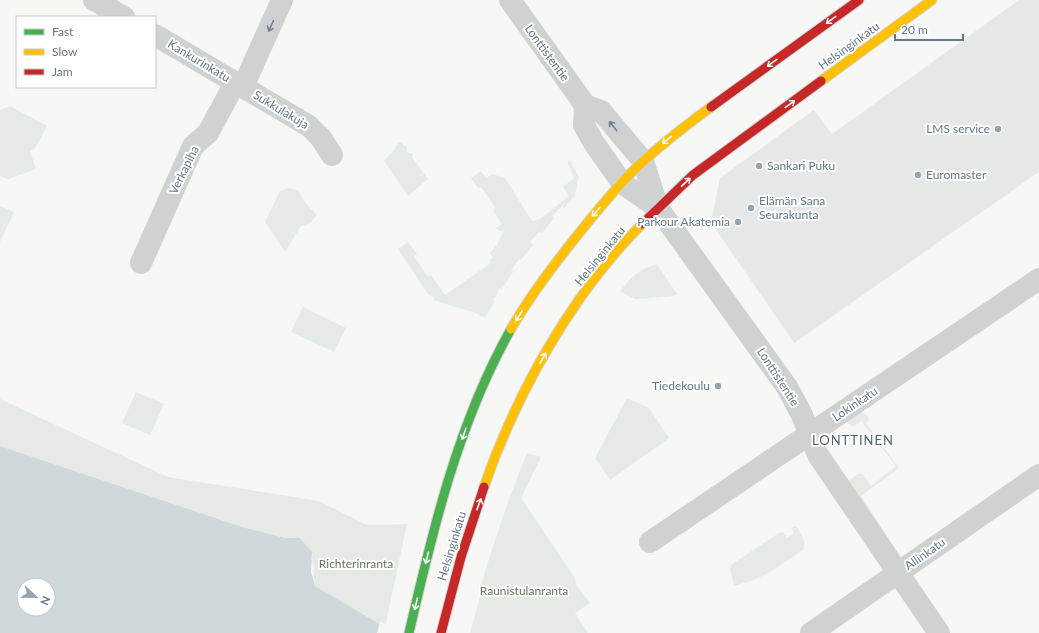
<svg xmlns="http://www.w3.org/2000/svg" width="1039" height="633" viewBox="0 0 1039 633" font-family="Lato,sans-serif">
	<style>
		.built { fill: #e6e7e7 }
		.green { fill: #e6eae4 }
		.water { fill: #cfd8da; fill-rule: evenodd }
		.pier { fill: #f7f7f6 }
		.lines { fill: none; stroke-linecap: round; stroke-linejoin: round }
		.fast-casing { stroke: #d2d4d5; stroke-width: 11 }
		.slow-casing { stroke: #d2d4d5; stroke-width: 11 }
		.jam-casing { stroke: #d2d4d5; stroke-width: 11 }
		.street { stroke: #d0d2d2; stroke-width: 22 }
		.fast { stroke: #4caf50; stroke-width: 9 }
		.slow { stroke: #ffc107; stroke-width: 9 }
		.jam { stroke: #c62828; stroke-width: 9 }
		.oneway { stroke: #f6fbf6 }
		.oneway2 { stroke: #70818f }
		.poi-dot { fill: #98a4ae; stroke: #fff; stroke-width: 1.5 }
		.labels { text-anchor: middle; stroke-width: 4; stroke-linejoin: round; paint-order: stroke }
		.street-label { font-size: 12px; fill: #657888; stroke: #fff }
		.poi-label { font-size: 12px; fill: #657888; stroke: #fff; text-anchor: end }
		.park-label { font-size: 12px; fill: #657a60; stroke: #fff }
		.neighbourhood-label { font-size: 13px; letter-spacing: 1px; fill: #53616c; stroke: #fff }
	</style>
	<rect width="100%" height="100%" fill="#f7f7f6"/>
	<path class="built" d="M 1019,0 L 1039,0 L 1039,172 L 794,343 L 711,222 L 720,178 L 814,110 L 832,134 Z"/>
	<path class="green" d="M 10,106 L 47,126 L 35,148 L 30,151 L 36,169 L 8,179 L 0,176 L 0,110 Z
		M 399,142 L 407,147 L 407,152 L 413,154 L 412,157 L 428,179 L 408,196 L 384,161 L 394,150 Z
		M 570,160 L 579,178 L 578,178 L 575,196 L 564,208 L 562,206 L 552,216 L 554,218 L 542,233 L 539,232 L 530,242 L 533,245 L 521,260 L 519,259 L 511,271 L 513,272 L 502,289 L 500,288 L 493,300 L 495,301 L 485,318 L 476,313 L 433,300 L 434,298 L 428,294 L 398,249 L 408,242 L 417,254 L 414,256 L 428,277 L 431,275 L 445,295 L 491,263 L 490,260 L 493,258 L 490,254 L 498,243 L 504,230 L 500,231 L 496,228 L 502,224 L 493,210 L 495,207 L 481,187 L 478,188 L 471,178 L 481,171 L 486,178 L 492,174 L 505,178 L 532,221 L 540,219 L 569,196 L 563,187 L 574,178 L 568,164 L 568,161 Z
		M 288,188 C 301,190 299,193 305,202 C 309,207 313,211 317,215 L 310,223 L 301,226 L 285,252 L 265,222 L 280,191 Z
		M 0,206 L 14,212 L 0,242 Z
		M 657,264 L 677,294 L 674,296 L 635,299 L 620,291 C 632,277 638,269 657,264 Z
		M 303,307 L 346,328 L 334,352 L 291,332 Z
		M 136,392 L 164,404 L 150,435 L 122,423 Z
		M 627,398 L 649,408 L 669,438 L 610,480 L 595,458 Z
		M 0,399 L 168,477 L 319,501 L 367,525 L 407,524 L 385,627 L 315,586 L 312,552 L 300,538 L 285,538 L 242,527 L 0,446 Z
		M 859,411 L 865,414 L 870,420 L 866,423 L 899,468 L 861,496 L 897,551 L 895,552 L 847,482 L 858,474 L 863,474 L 871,486 L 896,466 L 861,421 L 852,427 L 846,421 Z
		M 527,453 L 541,457 L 521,498 L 575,578 L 576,585 L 590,603 L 575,613 L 588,633 L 470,633 L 481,593 L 479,592 C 493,545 508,499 527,453 Z
		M 796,526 C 801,534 807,540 803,550 L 770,572 L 754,580 L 734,586 L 730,569 L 732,564 L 779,533 L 783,532 L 787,538 L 794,533 L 791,528 Z"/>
	<path class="water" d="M 0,446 L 242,527 L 285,538 L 300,538 L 312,552 L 311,572 L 315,586 L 395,633 L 0,633 ZM 24,585 L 48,585 L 48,609 L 24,609 Z"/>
	<path class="pier" d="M 380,621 L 397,631 L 397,633 L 377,633 Z"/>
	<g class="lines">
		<defs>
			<path id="fast" d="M 409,633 C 433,529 458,423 511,329"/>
			<path id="slow" d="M 821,81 L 932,0
				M 511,329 C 531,294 555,263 580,232 C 598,210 615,188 636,168 C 659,146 685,126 711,107
				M 484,487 C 516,394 572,294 642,224"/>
			<path id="jam" d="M 711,107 L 859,0
				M 642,224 L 693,175 L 821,81
				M 441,633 L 461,557 L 484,487"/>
		</defs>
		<use href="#fast" class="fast-casing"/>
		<use href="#slow" class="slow-casing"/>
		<use href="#jam" class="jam-casing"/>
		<path class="street" d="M 94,0 L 124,17
			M 510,0 L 585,105 L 601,111 L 643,161 L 658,208 L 787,387 L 802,415 L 818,455 L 939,633
			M 155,35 L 309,126 L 321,138 L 332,155
			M 243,87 L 282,0
			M 585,105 L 584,125 L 594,143 L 622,183 L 658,208
			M 141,263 L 193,146 L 208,133 L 235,83
			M 650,542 L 1039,279
			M 811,633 L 1039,475"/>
		<use href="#fast" class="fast"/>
		<use href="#slow" class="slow"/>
		<use href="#jam" class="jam"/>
	</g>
	<defs><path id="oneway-shaft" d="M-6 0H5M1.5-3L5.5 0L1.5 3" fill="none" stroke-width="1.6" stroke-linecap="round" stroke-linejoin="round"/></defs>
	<g class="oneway">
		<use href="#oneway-shaft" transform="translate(831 20) rotate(144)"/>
		<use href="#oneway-shaft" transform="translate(772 63) rotate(144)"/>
		<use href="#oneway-shaft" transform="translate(790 104) rotate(-36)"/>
		<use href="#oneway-shaft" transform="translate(667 140) rotate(140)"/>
		<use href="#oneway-shaft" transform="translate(686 182) rotate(-43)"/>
		<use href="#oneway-shaft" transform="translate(596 212) rotate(132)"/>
		<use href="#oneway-shaft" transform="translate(519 316) rotate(121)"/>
		<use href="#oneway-shaft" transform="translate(543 358) rotate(-61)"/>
		<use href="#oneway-shaft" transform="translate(464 434) rotate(109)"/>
		<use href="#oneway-shaft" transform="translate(479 504) rotate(-70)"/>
		<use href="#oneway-shaft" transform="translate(427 558) rotate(104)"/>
		<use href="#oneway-shaft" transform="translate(416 604) rotate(103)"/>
	</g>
	<g class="oneway2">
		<use href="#oneway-shaft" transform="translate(271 26) rotate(114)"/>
		<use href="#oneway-shaft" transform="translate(613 126) rotate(-129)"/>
	</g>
	<g class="poi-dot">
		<circle cx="998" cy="129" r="4"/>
		<circle cx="759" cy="166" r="4"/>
		<circle cx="918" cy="175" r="4"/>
		<circle cx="751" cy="208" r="4"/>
		<circle cx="738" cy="222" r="4"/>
		<circle cx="718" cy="386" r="4"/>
	</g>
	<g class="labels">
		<g class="street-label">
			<text transform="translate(849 46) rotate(-36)" y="4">Helsinginkatu</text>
			<text transform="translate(547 53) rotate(54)" y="4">Lonttistentie</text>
			<text transform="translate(199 61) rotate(31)" y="4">Kankurinkatu</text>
			<text transform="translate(281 110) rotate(31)" y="4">Sukkulakuja</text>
			<text transform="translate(184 170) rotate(-64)" y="4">Verkapiha</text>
			<text transform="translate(600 256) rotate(-51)" y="4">Helsinginkatu</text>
			<text transform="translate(778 377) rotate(57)" y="4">Lonttistentie</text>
			<text transform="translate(855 404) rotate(-34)" y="4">Lokinkatu</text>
			<text transform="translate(452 546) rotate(-73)" y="4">Helsinginkatu</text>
			<text transform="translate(925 554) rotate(-35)" y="4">Allinkatu</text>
		</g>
		<g class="poi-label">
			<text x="990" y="133">LMS service</text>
			<text x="767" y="170" text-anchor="start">Sankari Puku</text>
			<text x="926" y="179" text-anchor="start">Euromaster</text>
			<text x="759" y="205" text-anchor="start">Elämän Sana<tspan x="759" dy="14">Seurakunta</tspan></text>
			<text x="730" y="226">Parkour Akatemia</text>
			<text x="710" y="390">Tiedekoulu</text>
		</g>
		<g class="park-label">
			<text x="356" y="568">Richterinranta</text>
			<text x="524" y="595">Raunistulanranta</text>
		</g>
		<g class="neighbourhood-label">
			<text x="853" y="445">LONTTINEN</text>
		</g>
	</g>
	<rect x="16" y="16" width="140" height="72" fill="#ffffff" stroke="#c1c9cf"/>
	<rect x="24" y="29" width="20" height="6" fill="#4caf50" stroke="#c1c9cf"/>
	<text x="52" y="36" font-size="12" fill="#657888">Fast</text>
	<rect x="24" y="49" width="20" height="6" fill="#ffc107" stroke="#c1c9cf"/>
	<text x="52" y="56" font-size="12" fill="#657888">Slow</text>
	<rect x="24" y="69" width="20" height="6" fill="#c62828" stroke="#c1c9cf"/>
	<text x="52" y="76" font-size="12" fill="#657888">Jam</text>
	<g transform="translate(36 597) rotate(112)"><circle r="19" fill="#ffffff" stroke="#c1c9cf"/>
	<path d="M0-3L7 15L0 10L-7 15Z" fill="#98a4ae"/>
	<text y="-6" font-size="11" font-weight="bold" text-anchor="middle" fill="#657888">N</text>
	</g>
	<path d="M895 34v6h68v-6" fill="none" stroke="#657888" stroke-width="2"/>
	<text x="901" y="34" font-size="12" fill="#657888" stroke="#ffffff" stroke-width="3" paint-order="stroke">20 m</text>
</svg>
